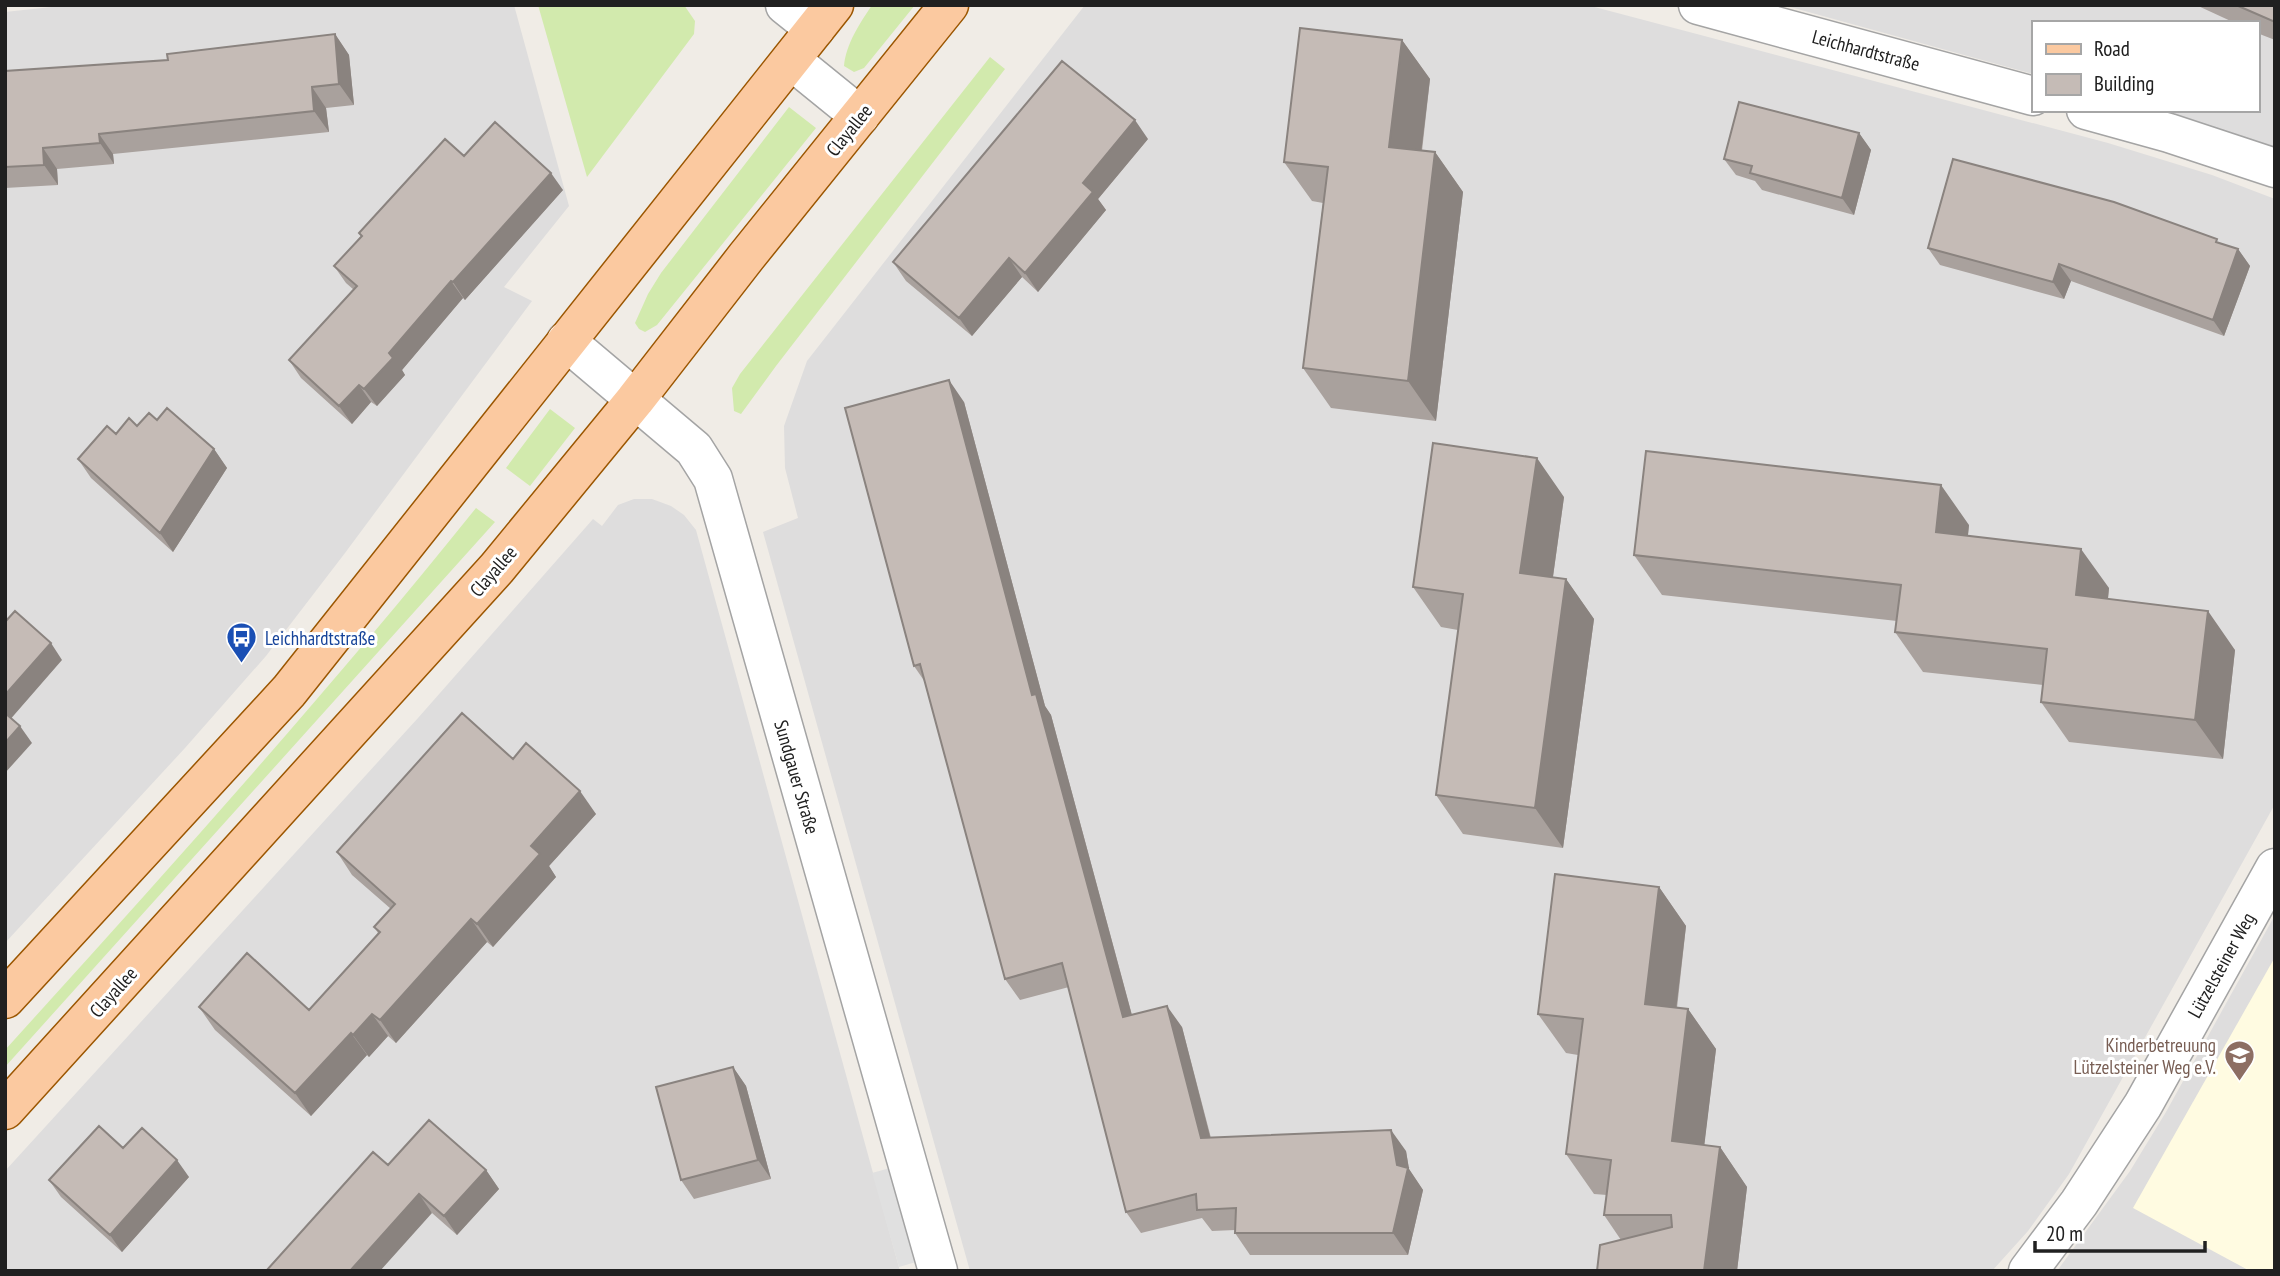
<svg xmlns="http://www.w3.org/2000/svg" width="2280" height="1276" viewBox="0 0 2280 1276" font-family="'PT Sans Narrow',sans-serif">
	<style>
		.residential { fill: #dedddd }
		.education { fill: #fffbe1 }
		.grass { fill: #d2eaad }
		.parking { fill: #e0e0e0 }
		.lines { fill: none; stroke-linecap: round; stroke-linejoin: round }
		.minor-casing { stroke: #a4a4a4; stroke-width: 41 }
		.major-casing { stroke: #9b5601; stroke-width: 41 }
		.minor { stroke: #fff; stroke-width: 38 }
		.major { stroke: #fbc9a0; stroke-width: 38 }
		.wall { fill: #a9a19d }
		.shaded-wall { fill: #8a837f }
		.building { fill: #c5bbb6; stroke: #8a837f; stroke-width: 2 }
		.labels { text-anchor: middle; stroke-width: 6; stroke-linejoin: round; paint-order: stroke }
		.street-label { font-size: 19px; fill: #202020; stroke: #fff }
		.transit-label { font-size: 19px; fill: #164399; stroke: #fff; text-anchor: start }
		.education-label { font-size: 19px; fill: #785e54; stroke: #fff; text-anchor: end }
	</style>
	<rect width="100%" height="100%" fill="#f0ece6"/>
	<path class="residential" d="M 70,5 L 514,5 L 569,206 L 504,287 L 532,301 L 345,553 L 266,656 L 185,748 L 5,943 L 5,12 Z
		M 1085,5 L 1587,5 L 2108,143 L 2212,175 L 2275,199 L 2275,804 L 2069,1174 L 2028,1231 L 1992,1271 L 970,1271 L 763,532 L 798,518 L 785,468 L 784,426 L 807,361 Z
		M 1783,5 L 2275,5 L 2275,147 L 2163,110 L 2257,110 L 2257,23 L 2033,23 L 2033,74 Z
		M 634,499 L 652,499 L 671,506 L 684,515 L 696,530 L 900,1271 L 5,1271 L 5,1171 L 418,718 L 593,519 L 602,526 L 618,505 Z
		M 2275,915 L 2275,1271 L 2057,1271 L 2130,1171 L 2166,1112 Z"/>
	<path class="education" d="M 2275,957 L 2275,1271 L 2250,1271 L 2133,1208 Z"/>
	<path class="grass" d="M 538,5 L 684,5 L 695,21 L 694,34 L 587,177 Z
		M 872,5 L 915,5 L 864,68 L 854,72 L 844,66 C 846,44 860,23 872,5 Z
		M 990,57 L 1005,69 L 776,366 L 741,414 L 734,411 L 732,388 L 740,374 Z
		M 789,107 L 816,128 L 657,325 L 645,332 L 639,329 L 635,323 L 648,294 L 661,273 Z
		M 550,409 L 575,428 L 530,486 L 506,468 Z
		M 476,508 L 495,522 L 5,1067 L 5,1050 C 166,872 326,695 476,508 Z"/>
	<path class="parking" d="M 890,1168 L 916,1262 L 899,1267 L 872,1173 Z"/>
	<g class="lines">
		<defs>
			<path id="minor" d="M 785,5 L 815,29
				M 1698,5 L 2033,96
				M 791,60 L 860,116
				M 2086,110 L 2169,133 L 2275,168
				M 566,341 L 694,449 L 713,479 L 938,1271
				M 2028,1271 L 2079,1203 L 2143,1105 L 2275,868"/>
			<path id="major" d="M 5,999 L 289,691 L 834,5
				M 5,1110 L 497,568 L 635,400 L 746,257 L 949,5"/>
		</defs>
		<use href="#minor" class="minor-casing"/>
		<use href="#major" class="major-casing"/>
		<use href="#minor" class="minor"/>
		<use href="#major" class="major"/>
	</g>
	<path class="wall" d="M 2196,5 L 2275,5 L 2275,40 L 2257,33 L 2257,23 L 2235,23 Z
		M 335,34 L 349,55 L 354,105 L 326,108 L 329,132 L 113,154 L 114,164 L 57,169 L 58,185 L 5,188 L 5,71 L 168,60 Z
		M 1402,40 L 1430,79 L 1422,151 L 1435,152 L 1463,192 L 1436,421 L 1331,408 L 1303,368 L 1323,203 L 1312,201 L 1284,162 Z
		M 1859,133 L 1871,150 L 1854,215 L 1762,190 L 1755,181 L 1736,175 L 1724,159 Z
		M 1148,139 L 1098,199 L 1106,210 L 1038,292 L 1022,277 L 972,336 L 906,281 L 893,262 Z
		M 464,156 L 563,190 L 465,300 L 463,298 L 402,370 L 405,375 L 377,406 L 371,402 L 352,424 L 301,378 L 289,360 L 354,290 L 346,283 L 334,266 L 361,236 L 359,233 Z
		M 2220,243 L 2238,249 L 2250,266 L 2224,336 L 2071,281 L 2064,299 L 1940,265 L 1928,248 Z
		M 964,402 L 1045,706 L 1051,715 L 1132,1015 L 1182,1027 L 1211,1138 L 1406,1151 L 1409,1169 L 1423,1190 L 1408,1255 L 1250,1255 L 1235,1233 L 1235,1230 L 1212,1231 L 1202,1218 L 1141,1233 L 1126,1212 L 1069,987 L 1020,1000 L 1005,979 L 925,682 L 914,666 Z
		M 157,420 L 214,449 L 227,468 L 173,552 L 91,478 L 78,459 L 116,434 Z
		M 1564,497 L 1553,577 L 1566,579 L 1594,619 L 1563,848 L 1463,834 L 1436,795 L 1458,630 L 1441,627 L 1413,587 Z
		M 1969,525 L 1968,535 L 2109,588 L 2108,599 L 2235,650 L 2223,759 L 2069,742 L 2041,702 L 2043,685 L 1923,672 L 1895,632 L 1897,621 L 1662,595 L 1634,555 Z
		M 513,759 L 596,814 L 549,866 L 556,877 L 493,947 L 487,942 L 396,1043 L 388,1036 L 369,1057 L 367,1055 L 311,1116 L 215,1030 L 199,1007 L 309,1010 L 378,933 L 374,927 L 391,909 L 352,875 L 337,852 Z
		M 1659,887 L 1686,926 L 1677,1008 L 1688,1009 L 1716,1049 L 1704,1145 L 1720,1147 L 1747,1187 L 1737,1271 L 1597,1271 L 1621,1240 L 1604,1215 L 1607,1195 L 1594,1194 L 1566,1154 L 1578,1055 L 1566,1053 L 1538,1014 Z
		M 733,1067 L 746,1086 L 771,1179 L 694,1199 L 681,1180 Z
		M 123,1148 L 189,1177 L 122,1252 L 61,1197 L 49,1180 Z
		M 388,1165 L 486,1170 L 499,1189 L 457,1235 L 432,1213 Z"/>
	<path class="shaded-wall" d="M 335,34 L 349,55 L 354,105 L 339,84 Z
		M 1402,40 L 1430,79 L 1417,187 L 1389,147 Z
		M 312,87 L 326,108 L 329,132 L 314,111 Z
		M 1135,120 L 1148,139 L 1098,199 L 1106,210 L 1038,292 L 1025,273 L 1083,183 Z
		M 1859,133 L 1871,150 L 1854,215 L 1842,198 Z
		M 99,134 L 113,154 L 114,164 L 100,143 Z
		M 43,148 L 57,169 L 58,185 L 44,165 Z
		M 1435,152 L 1463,192 L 1436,421 L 1408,381 Z
		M 551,173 L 563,190 L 465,300 L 453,282 Z
		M 2238,249 L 2250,266 L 2224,336 L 2213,320 Z
		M 1009,258 L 1022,277 L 972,336 L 959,318 Z
		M 2059,264 L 2071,281 L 2064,299 L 2053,282 Z
		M 451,281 L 463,298 L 402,370 L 405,375 L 377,406 L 364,389 L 389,353 Z
		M 949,380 L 964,402 L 1045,706 L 1051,715 L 1138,1038 L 1123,1017 L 1032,695 Z
		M 359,385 L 371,402 L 352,424 L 339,406 Z
		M 214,449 L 227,468 L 173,552 L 160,533 Z
		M 1537,458 L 1564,497 L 1548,612 L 1520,573 Z
		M 1941,485 L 1969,525 L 1964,571 L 1936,532 Z
		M 2081,549 L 2109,588 L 2104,635 L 2076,595 Z
		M 1566,579 L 1594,619 L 1563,848 L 1535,808 Z
		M 2208,611 L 2235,650 L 2223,759 L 2195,720 Z
		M 51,643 L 62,660 L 8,722 L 5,718 L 5,695 Z
		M 20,726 L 32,743 L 5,773 L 5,743 Z
		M 580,791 L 596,814 L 549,866 L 556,877 L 493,947 L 477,924 L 531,846 Z
		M 1659,887 L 1686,926 L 1672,1044 L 1645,1004 Z
		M 471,919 L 487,942 L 396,1043 L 380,1020 Z
		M 1167,1006 L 1182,1027 L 1216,1160 L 1201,1138 Z
		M 1688,1009 L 1716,1049 L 1700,1181 L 1672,1141 Z
		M 372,1014 L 388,1036 L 369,1057 L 353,1035 Z
		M 351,1033 L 367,1055 L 311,1116 L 295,1093 Z
		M 733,1067 L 746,1086 L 771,1179 L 758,1160 Z
		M 1391,1130 L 1406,1151 L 1409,1169 L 1423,1190 L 1408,1255 L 1393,1233 L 1397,1165 Z
		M 1720,1147 L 1747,1187 L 1737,1271 L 1704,1271 Z
		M 177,1160 L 189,1177 L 122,1252 L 110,1235 Z
		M 486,1170 L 499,1189 L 457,1235 L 444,1216 Z
		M 419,1194 L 432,1213 L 380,1271 L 350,1271 Z"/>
	<path class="building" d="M 2236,5 L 2275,5 L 2275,22 Z
		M 1300,28 L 1402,40 L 1389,147 L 1435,152 L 1408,381 L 1303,368 L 1328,167 L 1284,162 Z
		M 335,34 L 339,84 L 312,87 L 314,111 L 99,134 L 100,143 L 43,148 L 44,165 L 5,167 L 5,71 L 168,60 L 167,54 Z
		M 1062,61 L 1135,120 L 1083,183 L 1093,192 L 1025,273 L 1009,258 L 959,318 L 893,262 Z
		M 1739,102 L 1859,133 L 1842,198 L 1750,173 L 1752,166 L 1724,159 Z
		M 495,122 L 551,173 L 453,282 L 451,281 L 389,353 L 393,358 L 364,389 L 359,385 L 339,406 L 289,360 L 357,286 L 334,266 L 362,236 L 359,233 L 445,139 L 464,156 Z
		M 1953,159 L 2114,202 L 2217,239 L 2216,242 L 2238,249 L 2213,320 L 2059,264 L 2053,282 L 1928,248 Z
		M 949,380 L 1032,695 L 1036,694 L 1123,1017 L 1167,1006 L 1201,1138 L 1391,1130 L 1397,1165 L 1408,1168 L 1393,1233 L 1235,1233 L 1236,1208 L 1197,1210 L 1196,1194 L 1126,1212 L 1062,963 L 1005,979 L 920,664 L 914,666 L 845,408 Z
		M 167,408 L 214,449 L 160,533 L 78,459 L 107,426 L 116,434 L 129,418 L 137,426 L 149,413 L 157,420 Z
		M 1433,443 L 1537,458 L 1520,573 L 1566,579 L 1535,808 L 1436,795 L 1463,594 L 1413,587 Z
		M 1646,451 L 1941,485 L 1936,532 L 2081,549 L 2076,595 L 2208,611 L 2195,720 L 2041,702 L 2047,649 L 1895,632 L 1901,585 L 1634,555 Z
		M 15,611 L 51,643 L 5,695 L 5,622 Z
		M 5,713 L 20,726 L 5,743 Z
		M 462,713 L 513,759 L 526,743 L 580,791 L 531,846 L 540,854 L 477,924 L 471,919 L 380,1020 L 372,1014 L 353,1035 L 351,1033 L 295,1093 L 199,1007 L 247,953 L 309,1010 L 380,932 L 374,927 L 395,904 L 337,852 Z
		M 1555,874 L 1659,887 L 1645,1004 L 1688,1009 L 1672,1141 L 1720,1147 L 1704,1271 L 1597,1271 L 1600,1245 L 1672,1227 L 1671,1215 L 1604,1215 L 1611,1160 L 1566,1154 L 1583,1019 L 1538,1014 Z
		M 733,1067 L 758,1160 L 681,1180 L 656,1087 Z
		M 429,1120 L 486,1170 L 444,1216 L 419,1194 L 350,1271 L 266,1271 L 373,1152 L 388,1165 Z
		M 99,1126 L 123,1148 L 142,1128 L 177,1160 L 110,1235 L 49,1180 Z"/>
	<defs>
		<symbol id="bus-pin" viewBox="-11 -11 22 30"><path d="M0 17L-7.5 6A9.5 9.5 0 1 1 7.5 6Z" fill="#1a4fb4" stroke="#fff"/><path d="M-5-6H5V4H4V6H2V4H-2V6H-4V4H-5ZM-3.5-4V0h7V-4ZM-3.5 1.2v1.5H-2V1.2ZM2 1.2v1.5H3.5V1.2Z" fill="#fff"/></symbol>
		<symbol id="school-pin" viewBox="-11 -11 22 30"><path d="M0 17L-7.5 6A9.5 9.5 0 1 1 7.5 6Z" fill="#8d6e63" stroke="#fff"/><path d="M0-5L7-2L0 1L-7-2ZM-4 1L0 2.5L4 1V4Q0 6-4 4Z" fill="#fff"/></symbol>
	</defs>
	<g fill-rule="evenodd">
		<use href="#bus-pin" x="224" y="620" width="35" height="47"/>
		<use href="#school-pin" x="2222" y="1038" width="35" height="47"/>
	</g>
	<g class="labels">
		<g class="street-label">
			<text transform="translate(1866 50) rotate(15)" y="7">Leichhardtstraße</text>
			<text transform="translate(849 130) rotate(-51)" y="7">Clayallee</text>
			<text transform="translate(493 571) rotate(-49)" y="7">Clayallee</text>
			<text transform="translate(797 777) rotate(74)" y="7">Sundgauer Straße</text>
			<text transform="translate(2221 965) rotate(-61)" y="7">Lützelsteiner Weg</text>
			<text transform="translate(113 992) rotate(-48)" y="7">Clayallee</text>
		</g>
		<g class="transit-label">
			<text x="265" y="645">Leichhardtstraße</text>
		</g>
		<g class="education-label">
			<text x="2216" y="1052">Kinderbetreuung<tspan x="2216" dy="22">Lützelsteiner Weg e.V.</tspan></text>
		</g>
	</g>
	<rect width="2280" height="1276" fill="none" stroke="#202020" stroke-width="14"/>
	<rect x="2032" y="21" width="228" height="91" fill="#ffffff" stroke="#a6a6a6" stroke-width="2"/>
	<rect x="2046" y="44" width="35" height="10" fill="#fbc9a0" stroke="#a6a6a6" stroke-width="2"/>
	<text x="2094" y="56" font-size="21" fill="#202020">Road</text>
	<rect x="2046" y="74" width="35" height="21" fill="#c5bbb6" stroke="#a6a6a6" stroke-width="2"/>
	<text x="2094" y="91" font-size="21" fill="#202020">Building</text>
	<path d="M2035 1241v10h170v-10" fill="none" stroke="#202020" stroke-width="3.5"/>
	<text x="2046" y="1241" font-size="21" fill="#202020" stroke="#ffffff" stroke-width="5" paint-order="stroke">20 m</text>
</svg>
